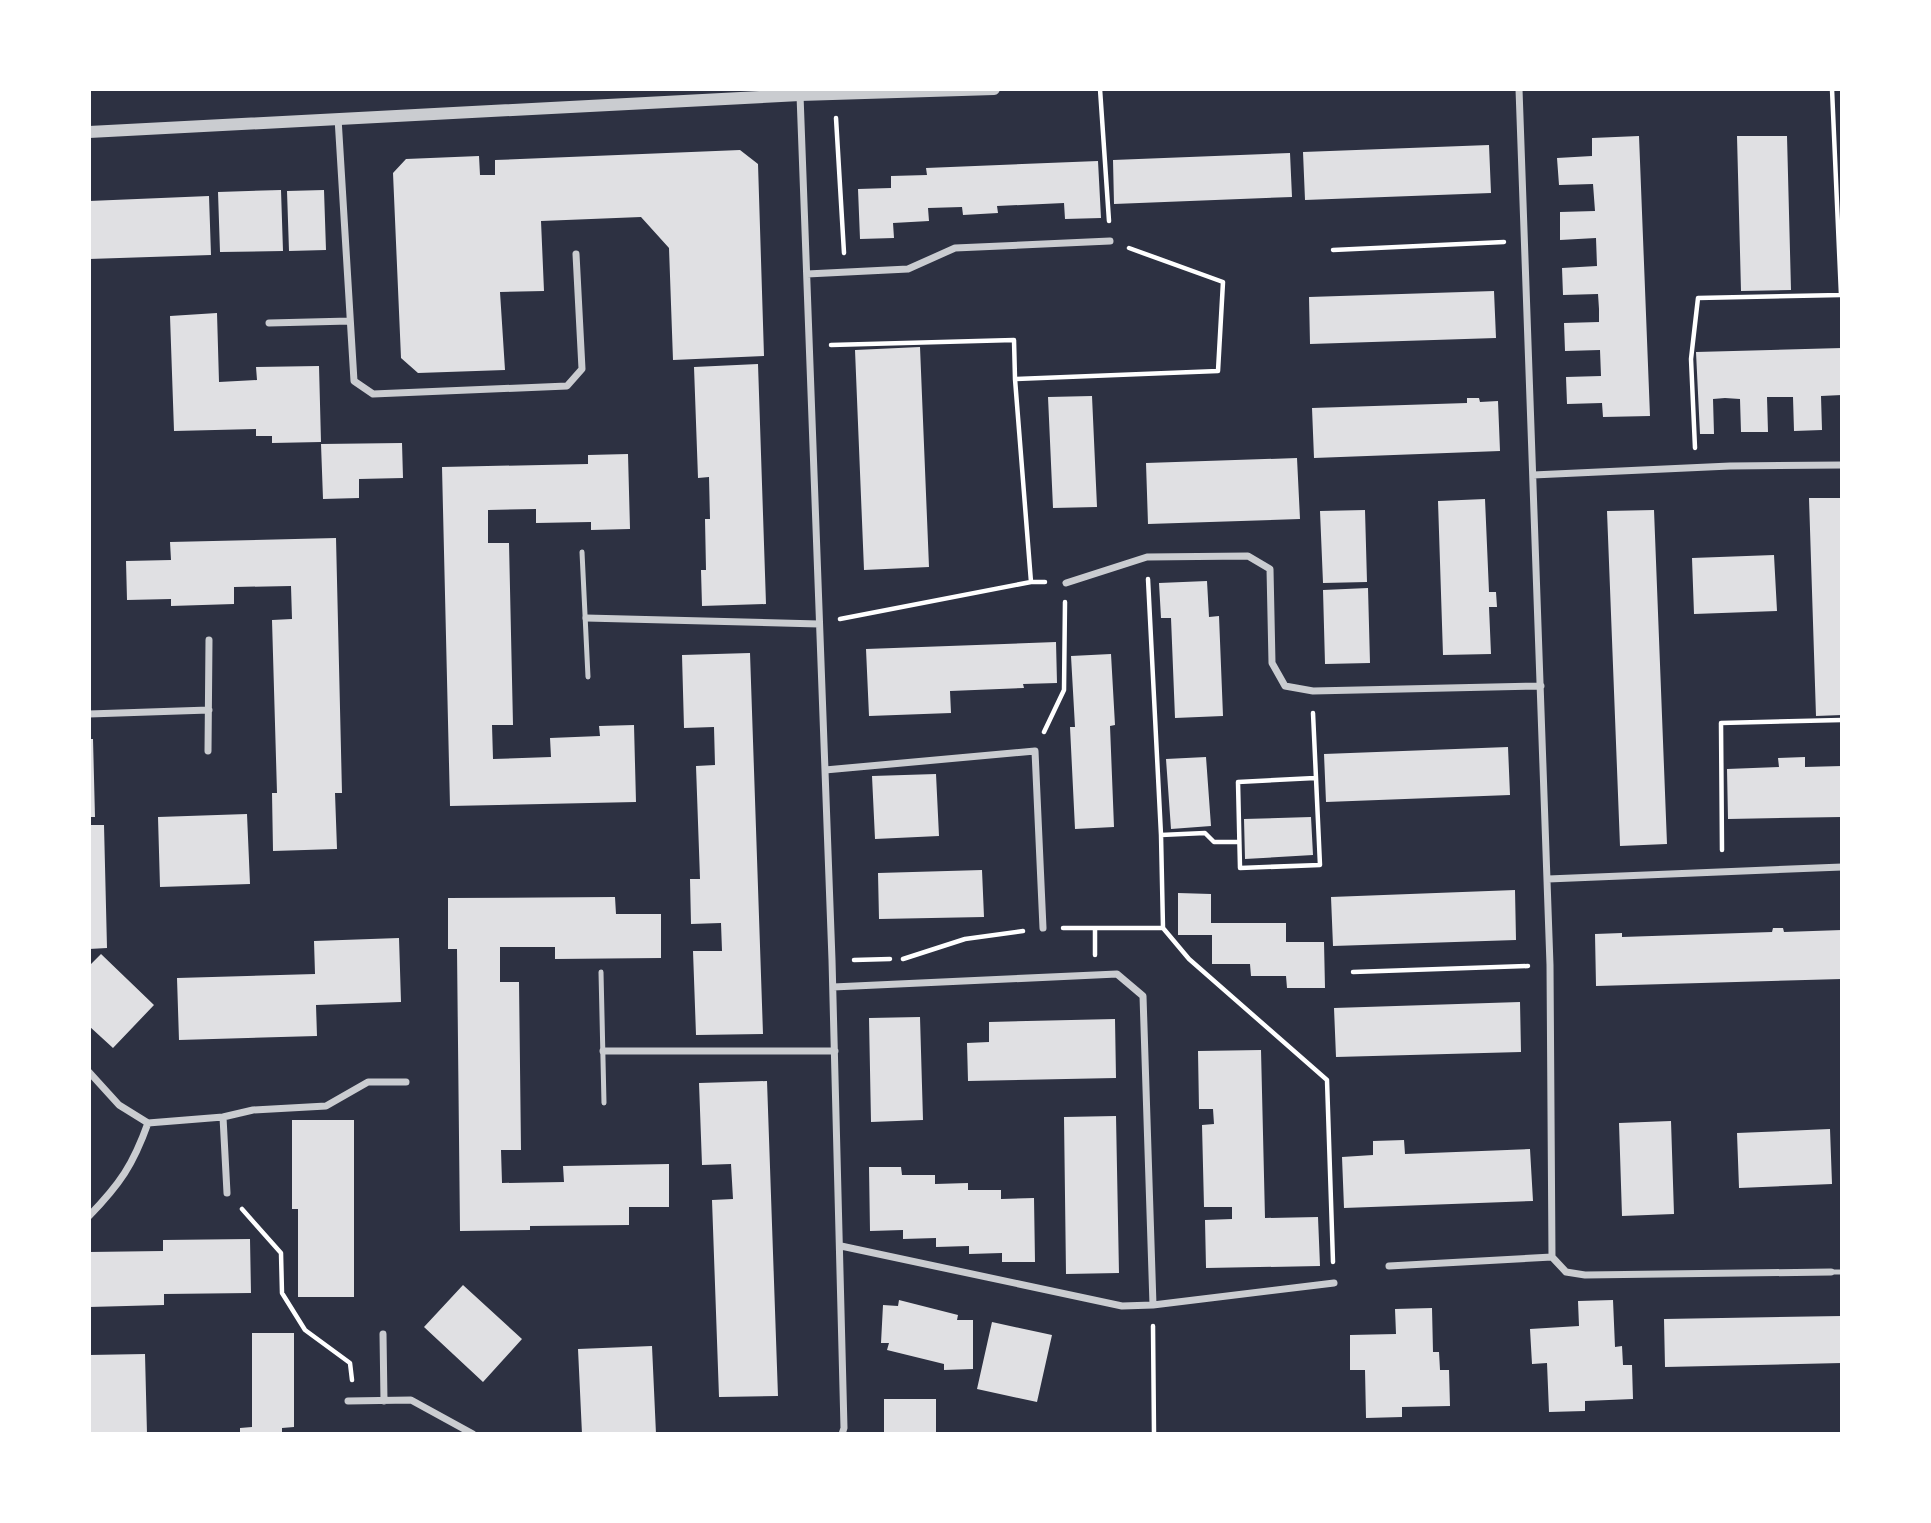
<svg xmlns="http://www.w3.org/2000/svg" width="1931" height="1523" viewBox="0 0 1931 1523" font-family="Helvetica,sans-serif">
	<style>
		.building { fill: #e0e0e3 }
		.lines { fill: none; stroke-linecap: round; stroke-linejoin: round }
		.path { stroke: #fff; stroke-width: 4.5 }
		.service { stroke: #caccd0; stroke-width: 5 }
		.minor { stroke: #caccd0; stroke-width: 7 }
		.tertiary { stroke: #caccd0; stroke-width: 12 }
	</style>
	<rect width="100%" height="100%" fill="#2d3142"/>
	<path class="building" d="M 1639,136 L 1650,416 L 1603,417 L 1602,403 L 1567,404 L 1566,377 L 1601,376 L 1600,350 L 1565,351 L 1564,323 L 1599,322 L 1599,309 L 1598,294 L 1563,295 L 1562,268 L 1597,266 L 1596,238 L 1560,240 L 1560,212 L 1595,211 L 1593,184 L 1559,185 L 1557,158 L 1592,156 L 1592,138 Z
		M 1737,136 L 1787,136 L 1791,290 L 1741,291 Z
		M 1489,145 L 1491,193 L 1305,200 L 1303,152 Z
		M 740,150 L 758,164 L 764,356 L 673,360 L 669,248 L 641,217 L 541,221 L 544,291 L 500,292 L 505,370 L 418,373 L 401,358 L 393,173 L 406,159 L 479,156 L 480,175 L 495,175 L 495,160 Z
		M 1290,153 L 1292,197 L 1114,204 L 1113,160 Z
		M 1098,161 L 1101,218 L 1065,219 L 1064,203 L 997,206 L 998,213 L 963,215 L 962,207 L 928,208 L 929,221 L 893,223 L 894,238 L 860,239 L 858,189 L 891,188 L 891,176 L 927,175 L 926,168 Z
		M 281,190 L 283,251 L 220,252 L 218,192 Z
		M 324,190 L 326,250 L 289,251 L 287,191 Z
		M 209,196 L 211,255 L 89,259 L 89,201 Z
		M 1494,291 L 1496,338 L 1310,344 L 1309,297 Z
		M 217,313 L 219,382 L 257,380 L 256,367 L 319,366 L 321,442 L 272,443 L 272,436 L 256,436 L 256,429 L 174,431 L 170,316 Z
		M 920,347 L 929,567 L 864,570 L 855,350 Z
		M 1842,348 L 1842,395 L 1821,396 L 1822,430 L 1794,431 L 1793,397 L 1767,397 L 1768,432 L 1741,432 L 1740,399 L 1725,398 L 1713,399 L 1714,434 L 1700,434 L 1696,352 Z
		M 758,364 L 766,604 L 702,606 L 701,570 L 706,570 L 705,519 L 710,519 L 709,477 L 698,478 L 694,367 Z
		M 1092,396 L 1097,507 L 1053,508 L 1048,397 Z
		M 1467,398 L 1479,398 L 1480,402 L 1498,401 L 1500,451 L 1314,458 L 1312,408 L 1467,403 Z
		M 402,443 L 403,478 L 359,479 L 359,498 L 323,499 L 321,444 Z
		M 628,454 L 630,529 L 591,530 L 591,522 L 536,523 L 536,509 L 488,510 L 488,543 L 509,543 L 513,725 L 492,725 L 493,759 L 551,757 L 550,738 L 600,736 L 599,726 L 634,725 L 636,802 L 450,806 L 442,467 L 588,464 L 588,455 Z
		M 1297,458 L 1300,519 L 1148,524 L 1146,463 Z
		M 1809,498 L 1842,498 L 1842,715 L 1816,716 Z
		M 1485,499 L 1489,592 L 1496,592 L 1497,607 L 1489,607 L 1491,654 L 1443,655 L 1438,501 Z
		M 1365,510 L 1367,582 L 1323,583 L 1320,511 Z
		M 1654,510 L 1667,844 L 1620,846 L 1607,511 Z
		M 336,538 L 342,793 L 335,793 L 337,849 L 273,851 L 272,793 L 277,793 L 272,620 L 292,619 L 291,586 L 234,587 L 234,604 L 171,606 L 171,599 L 127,600 L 126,561 L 171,560 L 170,542 Z
		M 1774,555 L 1777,611 L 1694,614 L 1692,558 Z
		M 1207,581 L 1209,617 L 1219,616 L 1223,716 L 1175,718 L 1171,618 L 1161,618 L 1159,583 Z
		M 1368,588 L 1370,663 L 1325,664 L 1323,590 Z
		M 1056,642 L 1057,683 L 1023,684 L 1024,688 L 950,691 L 951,713 L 869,716 L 866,649 Z
		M 750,653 L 763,1034 L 696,1035 L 693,951 L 722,951 L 721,923 L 691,924 L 690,879 L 700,879 L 696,766 L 715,765 L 714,727 L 684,728 L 682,655 Z
		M 1111,654 L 1115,725 L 1110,726 L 1114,827 L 1075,829 L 1070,727 L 1075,727 L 1071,656 Z
		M 89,739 L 93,739 L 95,817 L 89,817 Z
		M 1508,747 L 1510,795 L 1326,802 L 1324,754 Z
		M 1206,757 L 1211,826 L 1171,829 L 1166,759 Z
		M 1805,757 L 1805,767 L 1842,766 L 1842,817 L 1728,819 L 1727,769 L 1779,767 L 1778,758 Z
		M 936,774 L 939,836 L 875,839 L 872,776 Z
		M 247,814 L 250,884 L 160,887 L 158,817 Z
		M 1311,817 L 1313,855 L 1245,859 L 1244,819 Z
		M 89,825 L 104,825 L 107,948 L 89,949 Z
		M 982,870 L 984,917 L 879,919 L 878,873 Z
		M 1515,890 L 1516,940 L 1333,946 L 1331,897 Z
		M 1178,893 L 1211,894 L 1211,923 L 1286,923 L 1286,942 L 1324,942 L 1325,988 L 1287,988 L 1286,976 L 1251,976 L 1250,964 L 1212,964 L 1212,935 L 1178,935 Z
		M 615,897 L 616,914 L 661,914 L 661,958 L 555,959 L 555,947 L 500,947 L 500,982 L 519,982 L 521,1150 L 501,1150 L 502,1183 L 564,1182 L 563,1166 L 669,1164 L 669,1207 L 629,1207 L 629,1225 L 530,1226 L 530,1230 L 460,1231 L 457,949 L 448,949 L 448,898 Z
		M 1773,928 L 1783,928 L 1784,932 L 1842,930 L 1842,979 L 1596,986 L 1595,934 L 1622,933 L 1622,937 L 1772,932 Z
		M 399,938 L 401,1002 L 316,1005 L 317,1036 L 179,1040 L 177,978 L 315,974 L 314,941 Z
		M 101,954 L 154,1005 L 113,1048 L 89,1026 L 89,966 Z
		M 1520,1002 L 1521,1052 L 1336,1057 L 1334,1008 Z
		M 920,1017 L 923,1120 L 871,1122 L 869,1018 Z
		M 1115,1019 L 1116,1078 L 968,1081 L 967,1043 L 989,1042 L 989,1022 Z
		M 1261,1050 L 1265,1218 L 1318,1217 L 1320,1266 L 1206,1268 L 1205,1220 L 1232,1219 L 1232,1207 L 1204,1207 L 1202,1125 L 1214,1124 L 1213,1109 L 1199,1109 L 1198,1051 Z
		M 767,1081 L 778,1396 L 719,1397 L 712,1200 L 733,1199 L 731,1164 L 702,1165 L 699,1083 Z
		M 1116,1116 L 1119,1273 L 1066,1274 L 1064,1117 Z
		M 292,1120 L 354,1120 L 354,1297 L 298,1297 L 298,1209 L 292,1209 Z
		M 1671,1121 L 1674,1214 L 1622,1216 L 1619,1123 Z
		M 1830,1129 L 1832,1184 L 1739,1188 L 1737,1133 Z
		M 1404,1140 L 1405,1154 L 1530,1149 L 1533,1201 L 1344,1208 L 1342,1157 L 1373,1155 L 1373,1141 Z
		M 869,1167 L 901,1167 L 902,1175 L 935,1175 L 935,1184 L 968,1183 L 968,1190 L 1001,1190 L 1001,1199 L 1034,1198 L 1035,1262 L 1002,1262 L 1002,1253 L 969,1254 L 969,1246 L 936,1247 L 936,1238 L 903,1239 L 903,1230 L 870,1231 Z
		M 250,1239 L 251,1293 L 164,1294 L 164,1305 L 89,1307 L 89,1252 L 163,1251 L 163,1240 Z
		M 463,1285 L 522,1339 L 483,1382 L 424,1327 Z
		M 899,1300 L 958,1315 L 957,1320 L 973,1320 L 973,1369 L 944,1370 L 944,1364 L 887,1350 L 889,1343 L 881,1343 L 883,1305 L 898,1306 Z
		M 1613,1300 L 1615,1347 L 1622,1346 L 1623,1365 L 1632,1365 L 1633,1399 L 1585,1401 L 1585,1411 L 1549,1412 L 1547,1363 L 1532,1364 L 1530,1329 L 1579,1326 L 1578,1301 Z
		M 1432,1308 L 1433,1352 L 1439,1352 L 1440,1370 L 1449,1370 L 1450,1406 L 1402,1407 L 1402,1417 L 1366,1418 L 1365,1370 L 1350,1370 L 1350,1335 L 1396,1334 L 1395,1309 Z
		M 1842,1316 L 1842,1363 L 1665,1367 L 1664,1319 Z
		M 992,1322 L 1052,1335 L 1037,1402 L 977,1389 Z
		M 252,1333 L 294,1333 L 294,1427 L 282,1428 L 282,1434 L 240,1434 L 240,1428 L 252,1427 Z
		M 652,1346 L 656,1434 L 582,1434 L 578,1349 Z
		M 145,1354 L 147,1434 L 89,1434 L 89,1355 Z
		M 884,1399 L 936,1399 L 936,1434 L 884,1434 Z"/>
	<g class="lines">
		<path class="path" d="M 1100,89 L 1109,221
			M 836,118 L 844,253
			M 1333,250 L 1504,242
			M 831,345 L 1014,340 L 1015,379 L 1031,582
			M 1015,379 L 1218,371 L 1223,282 L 1129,248
			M 1695,448 L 1691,359 L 1698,298 L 1841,295 L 1832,89
			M 1148,579 L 1161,835 L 1205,833 L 1214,842 L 1239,842
			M 840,619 L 1031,582 L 1045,582
			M 1313,713 L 1320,865 L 1240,868 L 1238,782 L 1315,778
			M 1044,732 L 1064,690 L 1065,602
			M 1161,835 L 1163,928
			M 1722,850 L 1721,723 L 1842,720
			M 1063,928 L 1163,928 L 1189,959 L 1327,1080 L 1333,1262
			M 1095,928 L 1095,955
			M 903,959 L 965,939 L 1023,931
			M 854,960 L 890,959
			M 1353,972 L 1528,966
			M 242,1209 L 281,1253 L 282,1293 L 305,1330 L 350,1363 L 352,1380
			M 1153,1326 L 1154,1434"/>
		<path class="service" d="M 582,552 L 588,677
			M 601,972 L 604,1103
			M 1831,1272 L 1842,1272"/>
		<path class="minor" d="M 1519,89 L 1550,965 L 1552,1257 L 1566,1272 L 1585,1275 L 1831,1272
			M 800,95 L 832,960 L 844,1428 L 842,1434
			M 338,118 L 354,381 L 373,394 L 567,386 L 582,369 L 576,254
			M 807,274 L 908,269 L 955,248 L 1110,241
			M 269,323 L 350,321
			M 1533,475 L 1730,466 L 1842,465
			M 1066,583 L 1147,557 L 1248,556 L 1270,569 L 1272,663 L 1285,686 L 1313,691 L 1541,686
			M 586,618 L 819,624
			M 89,714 L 209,710
			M 208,751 L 209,640
			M 825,770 L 1035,751 L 1043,928
			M 1548,879 L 1842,867
			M 833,987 L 1117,974 L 1143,996 L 1153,1305
			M 603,1051 L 835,1051
			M 89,1072 L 119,1105 L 148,1123 C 133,1165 120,1184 89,1216
			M 223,1117 L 227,1193
			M 148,1123 L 223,1117 L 253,1110 L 326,1106 L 368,1082 L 406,1082
			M 841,1246 L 1122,1306 L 1153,1305 L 1334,1283
			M 1389,1266 L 1552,1257
			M 383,1334 L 384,1401
			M 348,1401 L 411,1400 L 473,1434"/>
		<path class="tertiary" d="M 89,132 L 800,95 L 994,89"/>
	</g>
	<rect width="1931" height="1523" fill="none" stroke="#ffffff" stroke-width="182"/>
</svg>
